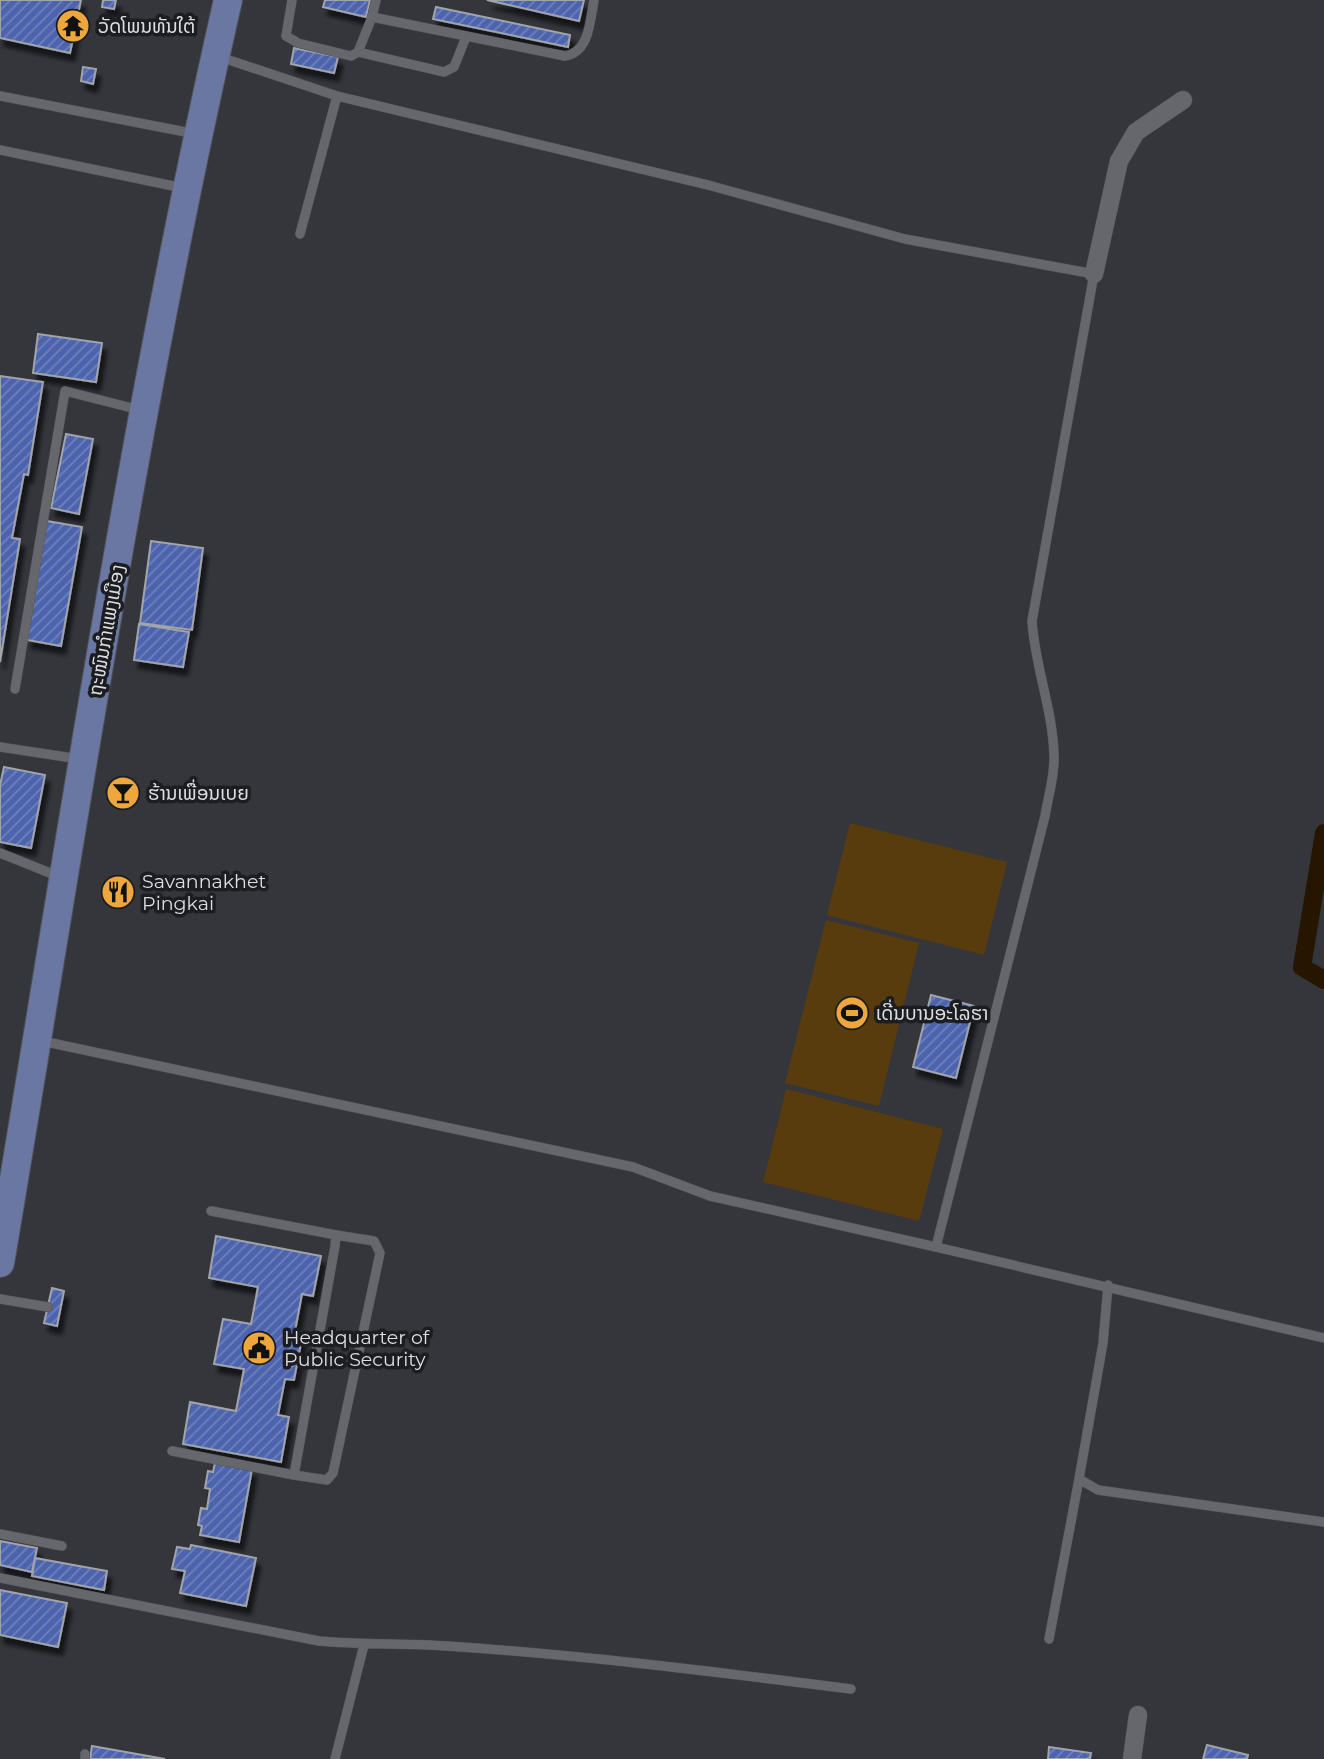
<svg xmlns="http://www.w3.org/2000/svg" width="1324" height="1759" viewBox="0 0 1324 1759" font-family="Montserrat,'Noto Sans Lao',sans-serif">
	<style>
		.green { fill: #593c0d }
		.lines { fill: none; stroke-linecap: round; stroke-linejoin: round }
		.canal { stroke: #261500; stroke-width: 18 }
		.building { fill: url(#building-hatch); stroke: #a1a4ab; stroke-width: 2; filter: url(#shadow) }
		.service-casing { stroke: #515358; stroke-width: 10 }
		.minor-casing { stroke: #515358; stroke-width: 19 }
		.primary-casing { stroke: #515358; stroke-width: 30 }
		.service { stroke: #65676d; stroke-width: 9 }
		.minor { stroke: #65676d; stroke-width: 18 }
		.primary { stroke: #6977a2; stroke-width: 28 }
		.labels { text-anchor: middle; stroke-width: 7; stroke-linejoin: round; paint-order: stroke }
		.poi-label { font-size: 19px; fill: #dddee2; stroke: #1c1d20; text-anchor: start }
		.street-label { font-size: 19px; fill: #dddee2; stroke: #1c1d20 }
	</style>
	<defs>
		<pattern id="building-hatch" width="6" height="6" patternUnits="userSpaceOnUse" patternTransform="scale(1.75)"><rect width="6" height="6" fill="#4d64ad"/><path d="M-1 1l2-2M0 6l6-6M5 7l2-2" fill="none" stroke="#6f81bc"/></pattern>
		<filter id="shadow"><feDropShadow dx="4.5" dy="8" stdDeviation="2" flood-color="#0009"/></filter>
	</defs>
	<rect width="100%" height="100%" fill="#34363c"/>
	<path class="green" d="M 850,823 L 1007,862 L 984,955 L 827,915 Z
		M 826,920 L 919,943 L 879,1106 L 785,1083 Z
		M 786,1089 L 943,1129 L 919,1221 L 763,1182 Z"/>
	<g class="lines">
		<path class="canal" d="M 1324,833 L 1302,967 L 1324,980"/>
	</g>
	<path class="building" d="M 0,0 L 81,0 L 70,53 L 0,38 Z
		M 103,0 L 116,0 L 114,9 L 102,7 Z
		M 325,0 L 370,0 L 366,17 L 323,7 Z
		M 487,0 L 584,0 L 579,21 Z
		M 436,7 L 570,35 L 568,47 L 433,19 Z
		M 294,48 L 338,57 L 334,73 L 291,64 Z
		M 83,67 L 96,69 L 93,84 L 81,81 Z
		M 38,334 L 102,343 L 96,382 L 33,373 Z
		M 0,376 L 43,382 L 28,475 L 24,474 L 12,538 L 20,539 L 0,662 Z
		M 66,434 L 93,439 L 79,514 L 51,508 Z
		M 47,521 L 82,527 L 61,646 L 27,640 Z
		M 151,541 L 203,548 L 192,630 L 140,623 Z
		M 139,624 L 189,632 L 183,667 L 134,660 Z
		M 4,767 L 45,775 L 31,848 L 0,842 L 0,785 Z
		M 931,995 L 974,1006 L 956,1078 L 913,1067 Z
		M 216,1236 L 321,1256 L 313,1296 L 302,1294 L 295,1331 L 303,1333 L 294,1380 L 285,1379 L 278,1415 L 289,1417 L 281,1462 L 183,1444 L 190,1402 L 236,1411 L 244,1369 L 214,1364 L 223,1319 L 251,1324 L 258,1287 L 209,1278 Z
		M 52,1288 L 64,1291 L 57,1326 L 44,1323 Z
		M 215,1463 L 252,1469 L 239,1542 L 200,1535 L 202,1526 L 198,1525 L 201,1508 L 207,1509 L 210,1489 L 205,1488 L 208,1471 L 213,1472 Z
		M 0,1541 L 37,1548 L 32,1572 L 0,1565 Z
		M 191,1545 L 256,1558 L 246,1606 L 180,1593 L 185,1571 L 172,1569 L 177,1547 L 190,1549 Z
		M 35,1558 L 107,1571 L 104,1590 L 32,1576 Z
		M 0,1590 L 67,1603 L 58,1647 L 0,1635 Z
		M 1207,1745 L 1248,1755 L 1247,1759 L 1203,1759 Z
		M 92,1746 L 165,1759 L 90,1759 Z
		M 1049,1747 L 1091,1753 L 1090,1759 L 1048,1759 Z"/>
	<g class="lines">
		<defs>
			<path id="service" d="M 292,0 L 286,36 L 298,43 L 351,56 L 358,52 L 372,17 L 565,56 C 590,52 590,20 594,0
				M 372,17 L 376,0
				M 358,52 L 444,72 L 454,67 L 466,37
				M 0,96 L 196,134
				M 0,150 L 183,188
				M 300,234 L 337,96
				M 15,689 L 65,391 L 140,410
				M 0,747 L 79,759
				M 0,853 L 60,877
				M 42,1041 L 633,1167 L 710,1196 L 936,1247 L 1045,816 C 1048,797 1055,775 1054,756 C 1053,710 1035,667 1032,621 L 1094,274 L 905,239 L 708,185 L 337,96 L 220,57
				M 936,1247 L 1324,1338
				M 1108,1285 L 1103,1343 L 1079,1479 L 1098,1490 L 1324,1522
				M 0,1299 L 48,1307
				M 172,1451 L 294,1475 L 335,1246 L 336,1235 L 211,1211
				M 294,1475 L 327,1480 L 333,1473 L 380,1253 L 374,1241 L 336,1235
				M 0,1534 L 62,1546
				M 0,1578 L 319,1641 C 362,1645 405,1643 447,1646 C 582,1655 717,1672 851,1689
				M 1049,1639 L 1079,1479
				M 85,1759 L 85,1754
				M 335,1759 L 364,1645"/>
			<path id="minor" d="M 1094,274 L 1119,161 L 1136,132 L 1183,100
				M 1132,1759 L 1138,1715"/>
			<path id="primary" d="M 0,1263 C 71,841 133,417 228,0"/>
		</defs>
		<use href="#service" class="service-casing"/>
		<use href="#minor" class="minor-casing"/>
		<use href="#primary" class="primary-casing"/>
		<use href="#service" class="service"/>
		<use href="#minor" class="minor"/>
		<use href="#primary" class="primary"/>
	</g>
	<defs>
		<symbol id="temple-disc" viewBox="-11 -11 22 22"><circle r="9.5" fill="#eea73c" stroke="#1c1d20"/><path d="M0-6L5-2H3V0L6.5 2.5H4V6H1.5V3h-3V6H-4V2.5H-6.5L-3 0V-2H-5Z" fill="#111"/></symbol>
		<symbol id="bar-disc" viewBox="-11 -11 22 22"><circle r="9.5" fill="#eea73c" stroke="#1c1d20"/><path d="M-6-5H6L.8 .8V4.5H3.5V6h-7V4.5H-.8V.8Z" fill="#111"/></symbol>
		<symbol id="restaurant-disc" viewBox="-11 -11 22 22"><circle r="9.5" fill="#eea73c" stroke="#1c1d20"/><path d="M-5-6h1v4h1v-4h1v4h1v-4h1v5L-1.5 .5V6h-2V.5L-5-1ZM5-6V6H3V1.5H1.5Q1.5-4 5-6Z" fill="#111"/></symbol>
		<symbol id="stadium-disc" viewBox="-11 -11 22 22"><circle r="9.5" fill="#eea73c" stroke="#1c1d20"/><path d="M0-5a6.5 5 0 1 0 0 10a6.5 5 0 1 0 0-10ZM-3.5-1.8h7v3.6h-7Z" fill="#111"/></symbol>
		<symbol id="civic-disc" viewBox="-11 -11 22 22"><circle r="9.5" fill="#eea73c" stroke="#1c1d20"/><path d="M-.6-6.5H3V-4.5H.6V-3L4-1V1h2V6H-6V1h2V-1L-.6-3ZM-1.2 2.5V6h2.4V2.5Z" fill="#111"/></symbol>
	</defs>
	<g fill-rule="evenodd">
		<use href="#temple-disc" x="54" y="7" width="38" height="38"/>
		<use href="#bar-disc" x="104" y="774" width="38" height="38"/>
		<use href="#restaurant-disc" x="99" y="873" width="38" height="38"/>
		<use href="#stadium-disc" x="833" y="994" width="38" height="38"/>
		<use href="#civic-disc" x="240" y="1329" width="38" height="38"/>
	</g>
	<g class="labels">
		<g class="poi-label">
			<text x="98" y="33">ວັດໂພນທັນໃຕ້</text>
			<text x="148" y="800">ຮ້ານເພື່ອນເບຍ</text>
			<text x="142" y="888">Savannakhet<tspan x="142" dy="22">Pingkai</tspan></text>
			<text x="876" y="1020">ເດີ່ນບານອະໂລຮາ</text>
			<text x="284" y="1344">Headquarter of<tspan x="284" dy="22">Public Security</tspan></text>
		</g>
		<g class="street-label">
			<text transform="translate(106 630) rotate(-80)" y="7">ຖະໜົນກຳແພງເມືອງ</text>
		</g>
	</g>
</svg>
